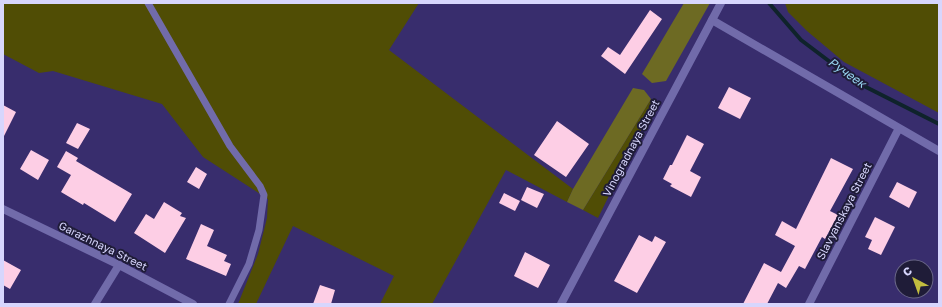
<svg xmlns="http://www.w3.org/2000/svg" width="942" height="307" viewBox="0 0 942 307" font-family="'Golos Text',sans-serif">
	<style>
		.green { fill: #504d05 }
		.forest { fill: #6d6a23 }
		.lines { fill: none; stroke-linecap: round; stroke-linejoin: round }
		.stream { stroke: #0f232b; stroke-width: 4 }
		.building { fill: #fdcee5 }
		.service { stroke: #716baa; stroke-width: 7 }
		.minor { stroke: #716baa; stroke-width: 8 }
		.tertiary { stroke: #716baa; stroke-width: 8 }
		.labels { text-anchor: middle; stroke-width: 4; stroke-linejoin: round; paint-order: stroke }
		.street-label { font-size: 11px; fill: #d7d6fd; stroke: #1f1c38 }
		.water-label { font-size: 12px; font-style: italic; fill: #96d3ee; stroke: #1f1c38 }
	</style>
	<rect width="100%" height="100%" fill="#382d6d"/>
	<path class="green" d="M 3,3 L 419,3 L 389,50 L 573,189 L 567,202 L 506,170 L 432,304 L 380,304 L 394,276 L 293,226 L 256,304 L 238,304 L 258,254 L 267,218 L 268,199 L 203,157 L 162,104 L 53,71 L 39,73 L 3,54 Z
		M 785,3 L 939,3 L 939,113 L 844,62 L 807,31 L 788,12 Z
		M 651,99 L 655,102 L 598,218 L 583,210 Z"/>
	<path class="forest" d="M 684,3 L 710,3 L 666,81 L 652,83 L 642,74 Z
		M 633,88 L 644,90 L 651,99 L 583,210 L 567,202 L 573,189 Z"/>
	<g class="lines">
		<path class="stream" d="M 769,3 L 801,40 L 858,83 L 939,124"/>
	</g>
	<path class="building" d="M 650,10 L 662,19 L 625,74 L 601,56 L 608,47 L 620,55 Z
		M 729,87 L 751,98 L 740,119 L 718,108 Z
		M 3,105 L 16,112 L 3,138 Z
		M 557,121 L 589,144 L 566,177 L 534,155 Z
		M 77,123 L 90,129 L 78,149 L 66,143 Z
		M 687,135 L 704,144 L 690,171 L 701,177 L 691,197 L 670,186 L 672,184 L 663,179 L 670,165 L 672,165 Z
		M 31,150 L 49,160 L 38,180 L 20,169 Z
		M 66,151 L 78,158 L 76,161 L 132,194 L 115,222 L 84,203 L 83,205 L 61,192 L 71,175 L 57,167 Z
		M 831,158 L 853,169 L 830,211 L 838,215 L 825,239 L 822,237 L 805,269 L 799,266 L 786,288 L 778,283 L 767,304 L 743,304 L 764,263 L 781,272 L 795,246 L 775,235 L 782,221 L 796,229 Z
		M 196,167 L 207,174 L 199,189 L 187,182 Z
		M 897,182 L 917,192 L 909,208 L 889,197 Z
		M 527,187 L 544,194 L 537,208 L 521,200 Z
		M 504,193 L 520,201 L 515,211 L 499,203 Z
		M 164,202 L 182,213 L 180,216 L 186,218 L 165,253 L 134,233 L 146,214 L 154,219 Z
		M 875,217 L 895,227 L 881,255 L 868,249 L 872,240 L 865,237 Z
		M 201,224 L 214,230 L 207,246 L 227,255 L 224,261 L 231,264 L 226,276 L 186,259 Z
		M 639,235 L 652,242 L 655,236 L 666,242 L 637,293 L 614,281 Z
		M 525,252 L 550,265 L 538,288 L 514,276 Z
		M 3,260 L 21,270 L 10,289 L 3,285 Z
		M 320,285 L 335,290 L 331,304 L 313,304 Z"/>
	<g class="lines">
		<path class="service" d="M 148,3 L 230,146 L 260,186 L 264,195 L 259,230 L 249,264 L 229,304"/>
		<path class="minor" d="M 712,20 L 939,151
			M 3,209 L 119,265 L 193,304
			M 95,304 L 119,265
			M 809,304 L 899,128"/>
		<path class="tertiary" d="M 561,304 L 721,3"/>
	</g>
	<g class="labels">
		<g class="street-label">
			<text transform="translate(631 148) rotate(-62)" y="4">Vinogradnaya Street</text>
			<text transform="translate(844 211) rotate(-63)" y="4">Slavyanskaya Street</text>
			<text transform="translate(103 246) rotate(26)" y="4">Garazhnaya Street</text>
		</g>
		<g class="water-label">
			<text transform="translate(847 73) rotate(35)" y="4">Ручеек</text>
		</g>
	</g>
	<rect width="942" height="307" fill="none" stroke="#d7d6fd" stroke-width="8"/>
	<g transform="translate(914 279) rotate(319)"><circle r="19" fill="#1f1c38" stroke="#696687"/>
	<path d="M0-3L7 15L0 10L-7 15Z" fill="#c2bd3f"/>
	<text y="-6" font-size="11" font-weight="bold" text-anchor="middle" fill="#d7d6fd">С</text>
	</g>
</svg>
